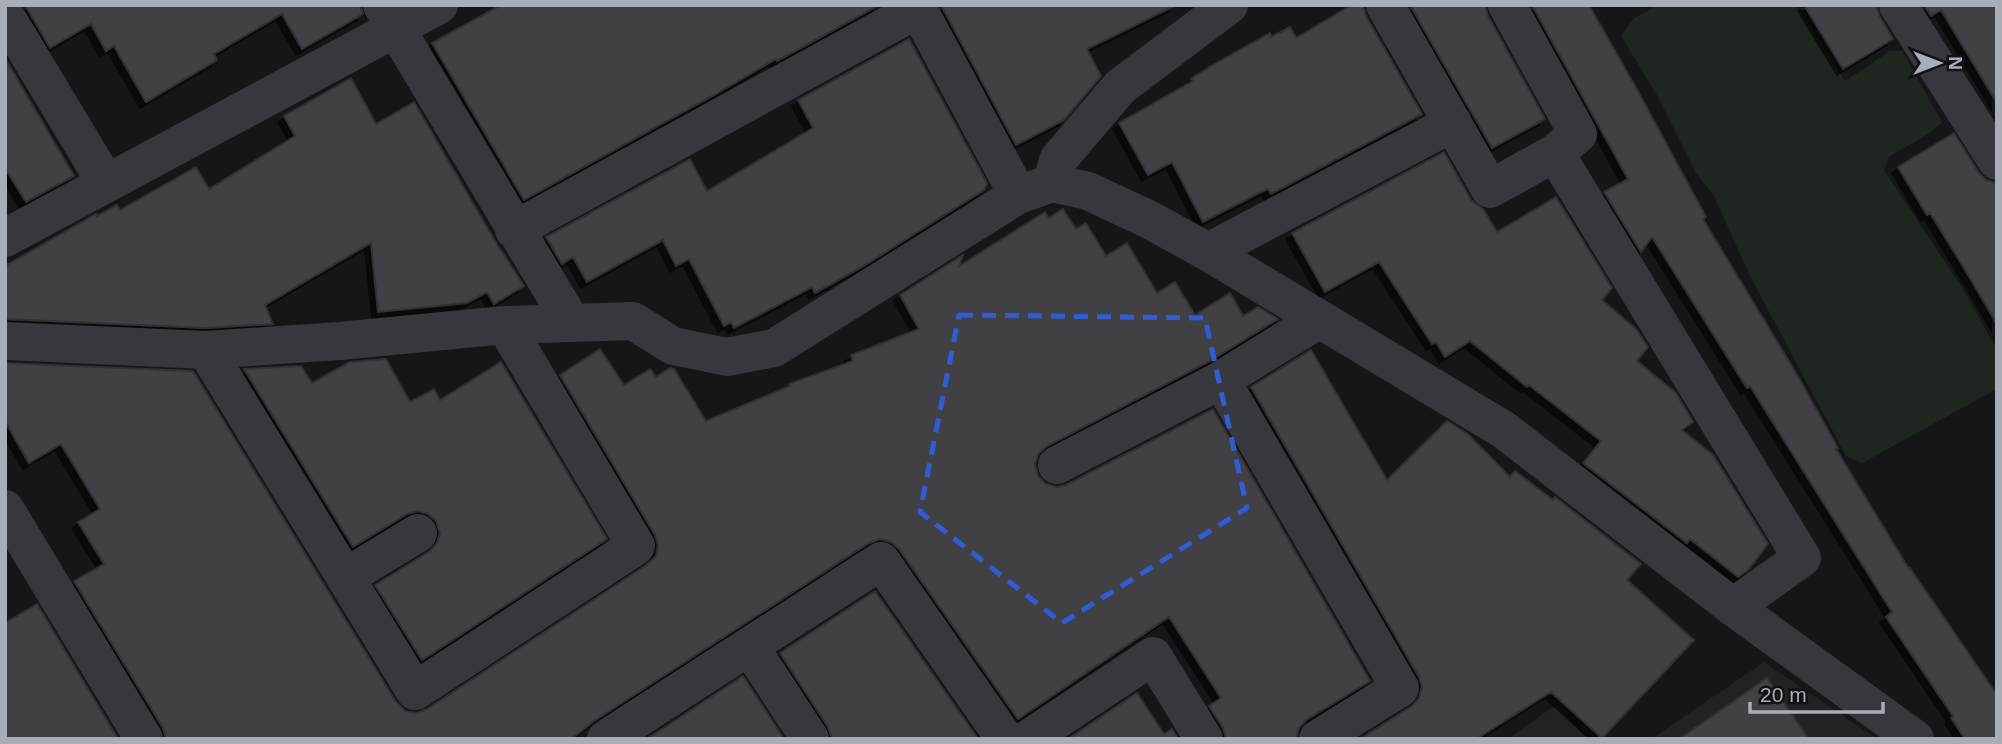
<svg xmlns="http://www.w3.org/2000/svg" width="2002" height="744" viewBox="0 0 2002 744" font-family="Arial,sans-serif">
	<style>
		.built { fill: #222225 }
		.green { fill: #1e261f }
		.building { fill: #404145; stroke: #303034; stroke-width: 2; filter: url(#shadow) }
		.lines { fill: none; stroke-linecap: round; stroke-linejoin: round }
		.minor { stroke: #37383d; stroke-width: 38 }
		.marked { fill: none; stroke: #325cd3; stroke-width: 5; stroke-dasharray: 14 9; stroke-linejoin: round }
	</style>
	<defs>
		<filter id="shadow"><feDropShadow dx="-6" dy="6" stdDeviation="0" flood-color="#0009"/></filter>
	</defs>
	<rect width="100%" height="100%" fill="#161618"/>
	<path class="built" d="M 1764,662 L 1877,739 L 1651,739 Z
		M 1556,705 L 1587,739 L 1507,739 Z"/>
	<path class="green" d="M 1658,5 L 1796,5 L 1845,81 L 1890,51 L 1902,51 L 1942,122 L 1931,132 L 1889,157 L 1884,170 L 1963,289 L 1997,350 L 1997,389 L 1862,463 L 1846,456 L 1751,278 L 1714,196 L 1696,173 L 1658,97 L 1621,36 L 1634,18 Z"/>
	<path class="building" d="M 25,5 L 360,5 L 363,14 L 302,49 L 282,14 L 214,54 L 217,60 L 146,102 L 114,46 L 106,51 L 91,24 L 50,48 Z
		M 501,5 L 879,5 L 777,61 L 776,59 L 716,94 L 524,200 L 432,43 Z
		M 941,5 L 1176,5 L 1087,49 L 1101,76 L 1064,120 L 1016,145 Z
		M 1352,5 L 1363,5 L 1366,16 L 1422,114 L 1271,194 L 1268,189 L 1263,191 L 1203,222 L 1172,162 L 1148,175 L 1119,123 L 1193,81 L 1191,79 L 1211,66 L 1270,33 L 1271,37 L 1290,27 L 1296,38 Z
		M 1410,5 L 1485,5 L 1488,16 L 1545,119 L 1492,148 Z
		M 1532,5 L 1589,5 L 1639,93 L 1706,217 L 1703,219 L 1799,378 L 1838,448 L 1836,449 L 1909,569 L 1910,568 L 1997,695 L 1997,739 L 1965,739 L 1951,718 L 1953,716 L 1886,617 L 1892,612 L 1750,386 L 1747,388 L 1652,237 L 1641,252 L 1604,192 L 1628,179 Z
		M 1804,5 L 1876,5 L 1880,17 L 1893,39 L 1843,69 Z
		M 1924,5 L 1997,5 L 1997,103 L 1941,10 L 1931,16 Z
		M 909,39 L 987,183 L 984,190 L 862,267 L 815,293 L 812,287 L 734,328 L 731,322 L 724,326 L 689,259 L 676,266 L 663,240 L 587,282 L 573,257 L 562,264 L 546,237 L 690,159 L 707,191 L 813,128 L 798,100 Z
		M 5,58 L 74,176 L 26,202 L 5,168 Z
		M 351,78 L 376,124 L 414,102 L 495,241 L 524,286 L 494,304 L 487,292 L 467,303 L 378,312 L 371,243 L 265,305 L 273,324 L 206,328 L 5,319 L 5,266 L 96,214 L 97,216 L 117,205 L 120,210 L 196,167 L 209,189 L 295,136 L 284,116 Z
		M 1954,133 L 1979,173 L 1986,180 L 1997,183 L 1997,324 L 1964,268 L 1930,213 L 1927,215 L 1898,167 Z
		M 1444,152 L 1471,200 L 1483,209 L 1497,232 L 1556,197 L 1612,288 L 1602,300 L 1636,329 L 1648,347 L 1637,361 L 1676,393 L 1693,422 L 1682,430 L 1713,455 L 1768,544 L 1748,570 L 1738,577 L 1690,539 L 1687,543 L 1583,463 L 1601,441 L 1529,385 L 1527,387 L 1470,341 L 1445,357 L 1436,342 L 1432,344 L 1379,262 L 1325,292 L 1292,233 Z
		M 1063,209 L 1076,229 L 1086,223 L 1106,256 L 1127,243 L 1157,293 L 1175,282 L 1195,315 L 1230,293 L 1243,316 L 1258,307 L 1278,319 L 1210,361 L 1047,446 L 1038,454 L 1035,465 L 1038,476 L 1046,484 L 1057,487 L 1066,485 L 1213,409 L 1370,681 L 1306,720 L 1299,728 L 1296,739 L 1226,739 L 1223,728 L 1209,706 L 1221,698 L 1169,617 L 1018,719 L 899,549 L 891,542 L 880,539 L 869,543 L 594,721 L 571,739 L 166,739 L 163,728 L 74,581 L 104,564 L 78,522 L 100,509 L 61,444 L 29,463 L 5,421 L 5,363 L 193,371 L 396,702 L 405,711 L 417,713 L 427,709 L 648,564 L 656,556 L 658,545 L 655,535 L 560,375 L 600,349 L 624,385 L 650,369 L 656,377 L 670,368 L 674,369 L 706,421 L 790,386 L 789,384 L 853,361 L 851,355 L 919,329 L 900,295 L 963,255 L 959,266 L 1045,212 L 1049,218 Z
		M 1311,350 L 1387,480 L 1447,421 L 1468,434 L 1510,477 L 1515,471 L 1553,500 L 1555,497 L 1641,564 L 1627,580 L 1694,640 L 1602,738 L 1551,692 L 1476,739 L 1360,739 L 1412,706 L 1419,698 L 1422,687 L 1419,677 L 1251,387 Z
		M 386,359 L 410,402 L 434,389 L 440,400 L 501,362 L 607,539 L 422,660 L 375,585 L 430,551 L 437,543 L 440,533 L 436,521 L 428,514 L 418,511 L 407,514 L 353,547 L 244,369 L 301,366 L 312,383 L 350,362 Z
		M 875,591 L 978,739 L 832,739 L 828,727 L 780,653 Z
		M 37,604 L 118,739 L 5,739 L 5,623 Z
		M 743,676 L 784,739 L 647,739 Z
		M 1767,678 L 1809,739 L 1679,739 Z
		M 1137,693 L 1164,734 L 1172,729 L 1178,739 L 1068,739 Z"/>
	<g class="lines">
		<path class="minor" d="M 382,5 L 571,322
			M 916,5 L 1018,195
			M 1385,5 L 1490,189 L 1555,153
			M 1507,5 L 1578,134 L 1555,153 L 1802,558 L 1733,607
			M 1898,5 L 1997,161
			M 5,15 L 106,183
			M 1052,183 L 1058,160 L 1120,87 L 1229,5
			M 514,230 L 918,9
			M 5,238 L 439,5
			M 1208,252 L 1453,123
			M 5,341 L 206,350 L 340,341 L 505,325 L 633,321 L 673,346 L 727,357 L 774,348 L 1018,195 L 1052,183 L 1088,191 L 1150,220 L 1208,252 L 1504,430 L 1733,607 L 1915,739
			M 206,350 L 415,691 L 636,546 L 505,325
			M 1221,380 L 1400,688 L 1318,739
			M 1057,465 L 1221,380 L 1318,320
			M 5,509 L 144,739
			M 346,577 L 418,533
			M 750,647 L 810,739
			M 606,739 L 881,561 L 1005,739
			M 1028,739 L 1153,656 L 1204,739"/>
	</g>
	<path class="marked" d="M 959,315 L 1205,318 L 1247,508 L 1062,623 L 920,512 Z"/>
	<rect width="2002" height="744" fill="none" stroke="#a8adb8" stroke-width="14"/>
	<g transform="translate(1939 63) rotate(90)" stroke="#111113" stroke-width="5" paint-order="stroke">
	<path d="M0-5L12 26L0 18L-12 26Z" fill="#a8adb8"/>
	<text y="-10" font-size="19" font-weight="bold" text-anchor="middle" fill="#a8adb8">N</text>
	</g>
	<path d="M1750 702v10h133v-10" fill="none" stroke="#a8adb8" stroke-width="3.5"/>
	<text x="1760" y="702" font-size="21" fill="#a8adb8" stroke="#111113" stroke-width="5" paint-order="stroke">20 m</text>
</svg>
